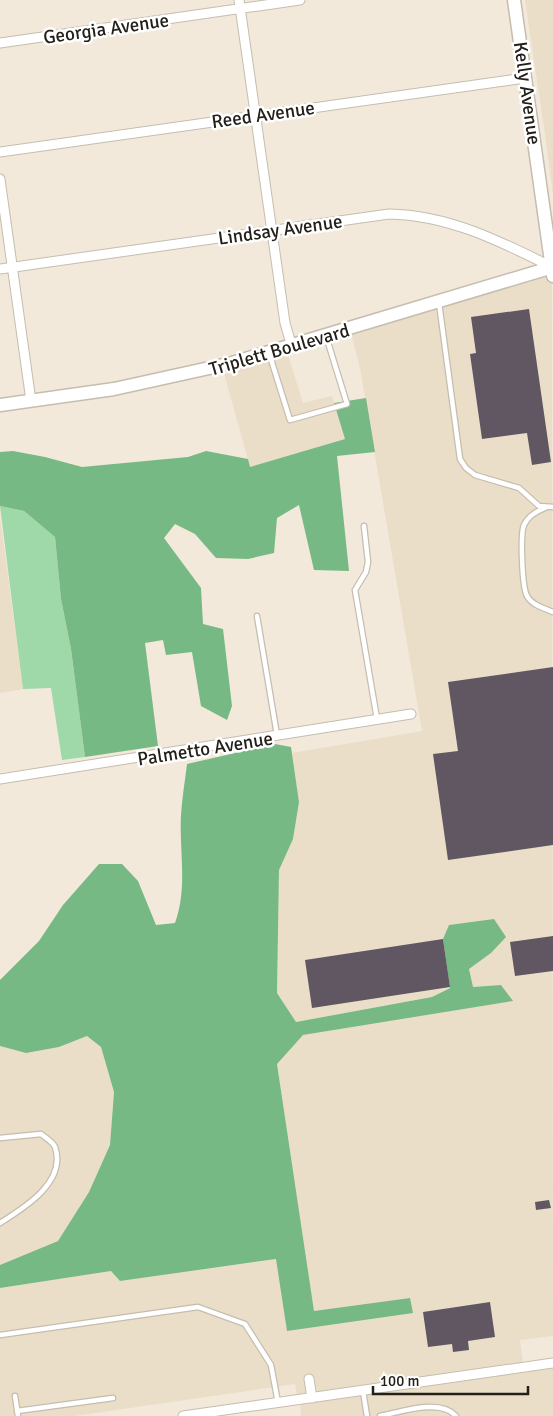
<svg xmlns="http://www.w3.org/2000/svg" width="553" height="1416" viewBox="0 0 553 1416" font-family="Signika,sans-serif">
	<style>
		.built { fill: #ebdec9 }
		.green { fill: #9fd8a9 }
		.forest { fill: #77b984 }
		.building { fill: #605762 }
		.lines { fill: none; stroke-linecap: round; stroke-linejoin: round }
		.lane-casing { stroke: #c5bdaf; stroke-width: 7 }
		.street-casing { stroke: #c5bdaf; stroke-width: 11 }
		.secondary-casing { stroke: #c5bdaf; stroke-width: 15 }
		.lane { stroke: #fff; stroke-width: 4.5 }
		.street { stroke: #fff; stroke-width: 9 }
		.secondary { stroke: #fff; stroke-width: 12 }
		.labels { text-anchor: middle; stroke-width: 5; stroke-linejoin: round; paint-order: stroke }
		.street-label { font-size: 19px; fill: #23201a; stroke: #fff }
	</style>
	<rect width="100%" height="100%" fill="#f2e9da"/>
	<path class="built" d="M 525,0 L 553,0 L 553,195 L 544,128 Z
		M 552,267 L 553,1336 L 520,1340 L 523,1364 L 297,1395 L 295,1384 L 75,1416 L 0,1416 L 0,1288 L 111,1271 L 120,1281 L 277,1259 L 288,1331 L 409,1298 L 314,1311 L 277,1064 L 302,1035 L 512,1001 L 501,985 L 472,987 L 469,968 L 491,953 L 443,939 L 450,987 L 432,997 L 296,1022 L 277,993 L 279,869 L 293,839 L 299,802 L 292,753 L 422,731 L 360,368 L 350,329 Z
		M 286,348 L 303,403 L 332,396 L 345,439 L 250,467 L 222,366 Z
		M 0,516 L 23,689 L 0,693 Z
		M 87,1036 L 101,1047 L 114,1092 L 110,1145 L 89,1192 L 58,1241 L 0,1265 L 0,1046 L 26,1053 L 59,1047 Z
		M 553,1363 L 553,1416 L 301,1416 L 300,1400 Z"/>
	<path class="green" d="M 0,506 L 24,511 L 55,537 L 61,599 L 71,649 L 85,757 L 62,760 L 51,688 L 23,689 Z"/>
	<path class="forest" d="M 366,398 L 375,452 L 337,456 L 349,571 L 314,570 L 299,505 L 277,518 L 274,553 L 248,559 L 216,558 L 195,534 L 175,524 L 164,538 L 201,588 L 203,624 L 223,629 L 232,706 L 227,720 L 201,706 L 192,652 L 166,655 L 163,640 L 145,643 L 158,746 L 85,757 L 71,649 L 61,599 L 55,537 L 24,511 L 0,506 L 0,452 L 13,451 L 45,457 L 82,467 L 188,457 L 206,451 L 248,459 L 250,467 L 345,439 L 334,403 Z
		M 275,744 L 291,747 L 299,802 L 293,839 L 279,870 L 277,993 L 296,1022 L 432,997 L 450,988 L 443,939 L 449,925 L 494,919 L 506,937 L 491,953 L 469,969 L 473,987 L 501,985 L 513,1001 L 303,1035 L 277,1064 L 314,1311 L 410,1298 L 413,1313 L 287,1331 L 276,1259 L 120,1281 L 111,1271 L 0,1288 L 0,1265 L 58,1241 L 89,1192 L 110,1145 L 114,1092 L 101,1047 L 87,1036 L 59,1047 L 26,1053 L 0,1046 L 0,980 L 39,941 L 63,905 L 99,864 L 122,864 L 138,881 L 156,925 L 175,923 C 188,887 179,851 181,815 C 182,798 185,781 187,764 Z"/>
	<path class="building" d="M 529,309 L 551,462 L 532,465 L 527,433 L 482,439 L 470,354 L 476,353 L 471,317 Z
		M 553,667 L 553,845 L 448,860 L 433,754 L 458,751 L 448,682 Z
		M 553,936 L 553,971 L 515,976 L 510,942 Z
		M 443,939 L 450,987 L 312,1008 L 305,960 Z
		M 549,1200 L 551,1208 L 536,1210 L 535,1202 Z
		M 490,1302 L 495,1337 L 468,1341 L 469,1350 L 453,1352 L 452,1344 L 428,1347 L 423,1312 Z"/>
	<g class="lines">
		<defs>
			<path id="lane" d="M 439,303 L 460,459 L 466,468 L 475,475 L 519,488 L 539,506 L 553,507
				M 269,353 L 290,420 L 347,404 L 326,336
				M 545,508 C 537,511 528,516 524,525 C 520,534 522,587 527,596 C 532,605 543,608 553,612
				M 364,526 L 368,562 L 366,572 L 355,590 L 377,719
				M 257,616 L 277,735
				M 0,1138 L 41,1134 C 46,1138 53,1142 55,1147 C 67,1182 24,1208 0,1223
				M 0,1335 L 198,1307 L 245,1324 L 271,1365 L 278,1403
				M 363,1391 L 367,1416
				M 15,1396 L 18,1416
				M 17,1411 L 113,1398
				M 380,1416 C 401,1412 440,1398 456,1416"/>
			<path id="street" d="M 239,0 L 285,323 L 292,347
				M 0,43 L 300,0
				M 0,152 L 525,78
				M 0,179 L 31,401
				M 0,269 L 389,214 C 448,215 500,241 552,267
				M 0,779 L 411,714
				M 309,1379 L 312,1398
				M 183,1416 L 553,1363"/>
			<path id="secondary" d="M 514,0 L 553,276
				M 0,405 L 114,389 L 232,363 L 553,267"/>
		</defs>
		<use href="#lane" class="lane-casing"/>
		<use href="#street" class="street-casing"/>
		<use href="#secondary" class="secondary-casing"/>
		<use href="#lane" class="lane"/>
		<use href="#street" class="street"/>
		<use href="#secondary" class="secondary"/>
	</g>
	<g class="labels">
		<g class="street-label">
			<text transform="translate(106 28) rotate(-8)" y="7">Georgia Avenue</text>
			<text transform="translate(528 93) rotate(82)" y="7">Kelly Avenue</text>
			<text transform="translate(263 114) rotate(-8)" y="7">Reed Avenue</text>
			<text transform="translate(280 229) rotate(-8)" y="7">Lindsay Avenue</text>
			<text transform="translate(279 349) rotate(-16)" y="7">Triplett Boulevard</text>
			<text transform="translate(205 748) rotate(-9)" y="7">Palmetto Avenue</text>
		</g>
	</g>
	<path d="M373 1386v8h155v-8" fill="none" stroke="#23201a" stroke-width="2.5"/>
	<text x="380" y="1386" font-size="15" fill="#23201a" stroke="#ffffff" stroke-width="4" paint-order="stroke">100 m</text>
</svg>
